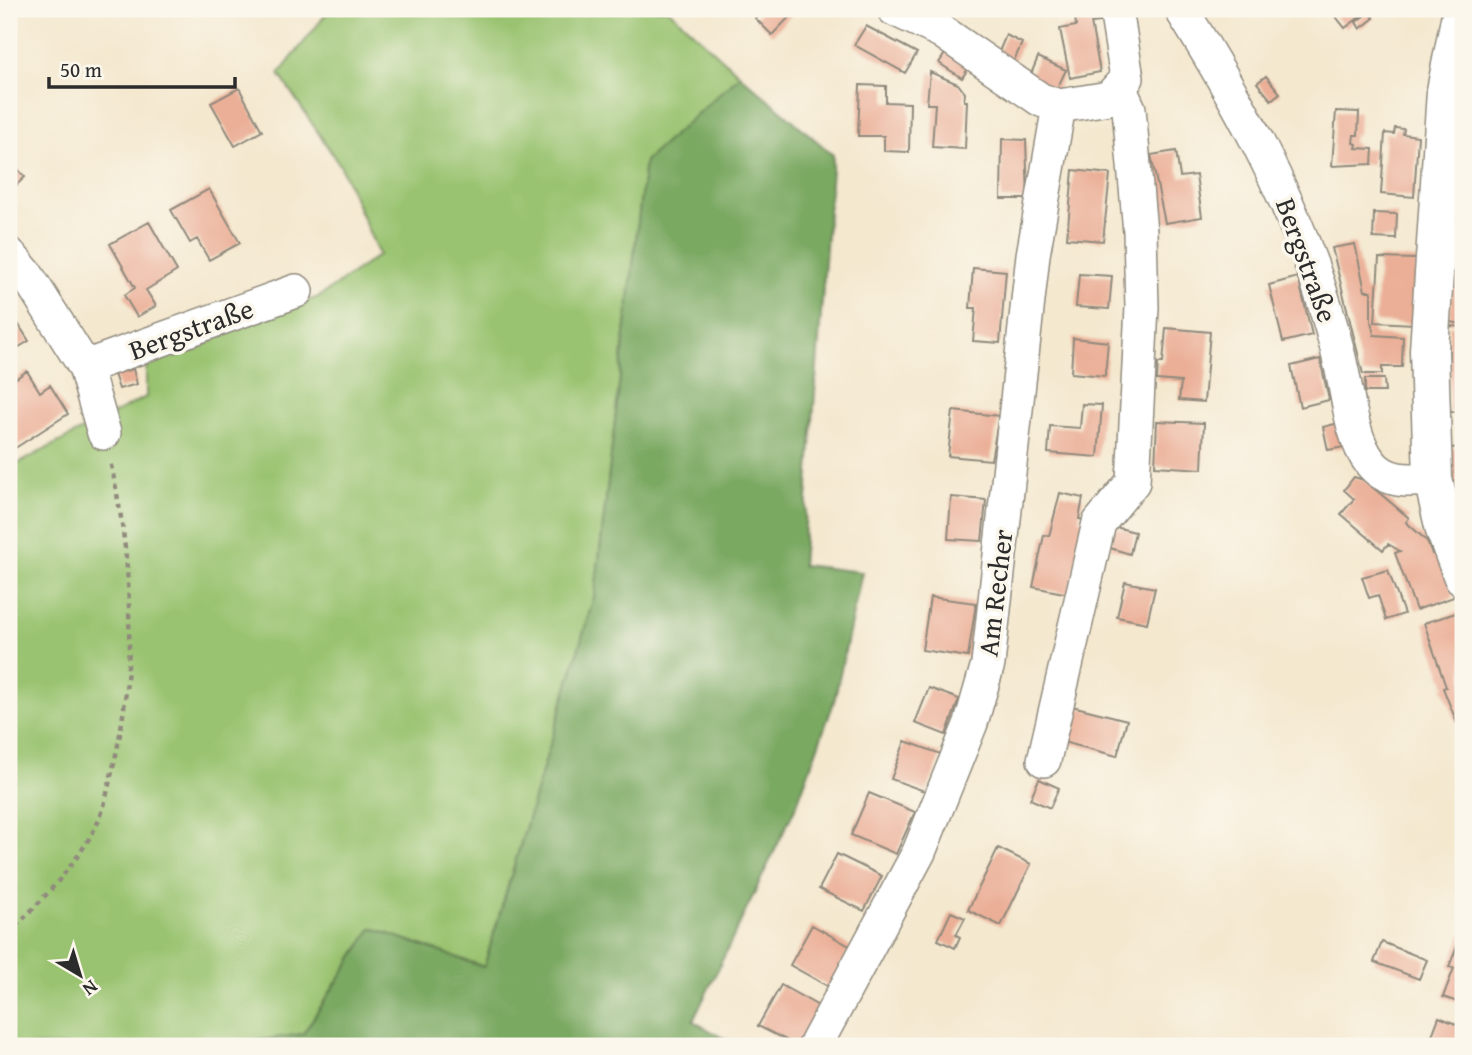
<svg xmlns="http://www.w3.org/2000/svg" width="1472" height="1055" viewBox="0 0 1472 1055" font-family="'Gentium Book Plus',serif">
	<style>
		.green { fill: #99c370; stroke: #62774e; stroke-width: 2 }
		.forest { fill: #7aa962; stroke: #526a46; stroke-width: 2 }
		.building { fill: #ebaf97 }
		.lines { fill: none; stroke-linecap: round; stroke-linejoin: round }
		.minor-casing { stroke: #908a7d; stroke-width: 36 }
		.major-casing { stroke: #908a7d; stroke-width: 41 }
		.path { stroke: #908a7d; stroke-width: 4.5; stroke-dasharray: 5 5; stroke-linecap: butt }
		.minor { stroke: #fff; stroke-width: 33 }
		.major { stroke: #fff; stroke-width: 38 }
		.labels { text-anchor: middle; stroke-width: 7; stroke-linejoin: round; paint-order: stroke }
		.street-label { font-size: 28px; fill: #2b2b2b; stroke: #fbf7ec }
	</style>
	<rect width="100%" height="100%" fill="#fbf7ec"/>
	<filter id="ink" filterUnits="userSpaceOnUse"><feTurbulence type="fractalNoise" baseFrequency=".0143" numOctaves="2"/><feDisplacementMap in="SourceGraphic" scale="14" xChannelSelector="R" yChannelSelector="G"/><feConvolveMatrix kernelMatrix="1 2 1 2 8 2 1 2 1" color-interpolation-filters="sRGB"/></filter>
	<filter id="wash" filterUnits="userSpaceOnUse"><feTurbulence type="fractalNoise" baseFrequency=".00686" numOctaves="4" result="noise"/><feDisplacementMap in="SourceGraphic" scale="28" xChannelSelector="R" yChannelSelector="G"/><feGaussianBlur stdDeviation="1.57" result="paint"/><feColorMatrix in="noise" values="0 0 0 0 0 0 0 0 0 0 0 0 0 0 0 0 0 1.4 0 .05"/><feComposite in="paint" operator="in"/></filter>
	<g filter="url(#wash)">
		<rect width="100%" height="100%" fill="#f4e8cf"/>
		<path class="green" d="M 330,9 L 668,9 L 740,75 L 645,162 L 595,594 L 484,967 L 372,928 L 303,1034 L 222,1046 L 9,1046 L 9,468 L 146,397 L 146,355 L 319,297 L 379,255 L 341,167 L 279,74 Z"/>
		<path class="forest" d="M 740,75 L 833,155 L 802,565 L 862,572 L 834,702 L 797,804 L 693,1021 L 738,1046 L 222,1046 L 303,1034 L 372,928 L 484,967 L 595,594 L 645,161 Z"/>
		<g id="blocks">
			<path class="building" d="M 754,9 L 797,9 L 772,35 L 755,18 L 759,14 Z
				M 1067,9 L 1098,9 L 1100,22 L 1091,23 L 1100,72 L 1070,78 L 1060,29 L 1076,26 L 1075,16 L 1068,17 Z
				M 1330,9 L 1366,9 L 1368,11 L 1345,28 Z
				M 1369,12 L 1374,18 L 1360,29 L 1356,22 Z
				M 866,26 L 917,53 L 905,73 L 854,45 Z
				M 1006,35 L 1022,43 L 1014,61 L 998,54 Z
				M 946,52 L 969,67 L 962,78 L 939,63 Z
				M 1038,57 L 1066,70 L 1056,91 L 1029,79 Z
				M 930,72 L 958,84 L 965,93 L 964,101 L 967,101 L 965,149 L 932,147 L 935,104 L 927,104 Z
				M 1266,76 L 1280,93 L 1271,100 L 1257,83 Z
				M 860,85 L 886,86 L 886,102 L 910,103 L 909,152 L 884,151 L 884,136 L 858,136 Z
				M 239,88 L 262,131 L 235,146 L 211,103 Z
				M 1336,111 L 1359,112 L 1358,135 L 1354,135 L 1353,143 L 1357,144 L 1356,148 L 1373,149 L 1372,164 L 1332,166 Z
				M 1395,128 L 1404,129 L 1403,134 L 1418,136 L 1414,197 L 1381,194 L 1385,133 L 1394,134 Z
				M 1002,139 L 1026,140 L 1028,199 L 1001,199 Z
				M 1176,151 L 1180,177 L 1196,175 L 1202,217 L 1165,223 L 1151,155 Z
				M 9,160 L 25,177 L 9,192 Z
				M 1073,170 L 1110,174 L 1103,241 L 1067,238 Z
				M 209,189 L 240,243 L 209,260 L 197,239 L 190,243 L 171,210 Z
				M 1374,213 L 1397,214 L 1396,239 L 1373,238 Z
				M 149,222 L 177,271 L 146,290 L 156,306 L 137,317 L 124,295 L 135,288 L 110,244 Z
				M 1355,244 L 1365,291 L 1371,291 L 1371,321 L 1374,335 L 1403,337 L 1402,367 L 1382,367 L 1382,374 L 1363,374 L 1332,248 Z
				M 1456,248 L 1463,249 L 1463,324 L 1449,322 Z
				M 1379,258 L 1417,259 L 1414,324 L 1375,322 Z
				M 973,268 L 1006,271 L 1000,343 L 973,341 L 976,308 L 970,308 Z
				M 1079,274 L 1112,276 L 1109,309 L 1076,307 Z
				M 1298,277 L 1312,335 L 1283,342 L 1269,285 Z
				M 15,319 L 29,341 L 9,353 L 9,324 Z
				M 1449,326 L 1463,327 L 1463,412 L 1449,412 Z
				M 1166,328 L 1210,332 L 1204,402 L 1179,400 L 1181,382 L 1157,380 L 1158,363 L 1163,363 Z
				M 1073,338 L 1108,342 L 1105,376 L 1071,373 Z
				M 1320,359 L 1329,400 L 1300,407 L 1291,366 Z
				M 133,369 L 137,384 L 119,389 L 114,374 Z
				M 27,371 L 40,392 L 50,385 L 68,414 L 9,452 L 9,383 Z
				M 1365,379 L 1384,379 L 1385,392 L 1365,392 Z
				M 1082,404 L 1102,405 L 1098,457 L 1048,453 L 1050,426 L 1080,428 Z
				M 953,411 L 999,416 L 991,460 L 948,456 Z
				M 1157,421 L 1204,423 L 1202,469 L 1155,466 Z
				M 1339,423 L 1344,447 L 1328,450 L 1323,427 Z
				M 1463,447 L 1463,502 L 1455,503 L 1450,448 Z
				M 1354,477 L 1364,480 L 1409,518 L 1406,522 L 1427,541 L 1432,554 L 1437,552 L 1454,597 L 1416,610 L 1395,553 L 1400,551 L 1388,544 L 1383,550 L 1341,514 L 1354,499 L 1344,490 Z
				M 1060,493 L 1083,498 L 1079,519 L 1085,520 L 1069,594 L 1033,587 L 1044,535 L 1049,536 Z
				M 951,497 L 986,500 L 982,541 L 948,539 Z
				M 1115,527 L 1135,532 L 1130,554 L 1110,548 Z
				M 1388,570 L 1404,614 L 1386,620 L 1378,595 L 1369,598 L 1362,577 Z
				M 1125,582 L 1155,588 L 1147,623 L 1117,617 Z
				M 930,597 L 976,603 L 968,657 L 922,650 Z
				M 1459,612 L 1463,623 L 1463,738 L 1443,688 L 1446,687 L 1424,623 Z
				M 929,688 L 959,699 L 946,735 L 915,723 Z
				M 1072,706 L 1127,720 L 1117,756 L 1063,742 Z
				M 905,741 L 941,754 L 927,792 L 891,779 Z
				M 1039,779 L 1059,788 L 1050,808 L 1030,799 Z
				M 869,793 L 915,812 L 896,854 L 851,835 Z
				M 998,848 L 1031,864 L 1001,926 L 968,910 Z
				M 837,854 L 882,876 L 864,911 L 819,889 Z
				M 951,912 L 965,918 L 956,935 L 960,937 L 955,948 L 938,940 Z
				M 812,925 L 851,947 L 829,987 L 790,965 Z
				M 1463,931 L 1463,1004 L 1443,997 L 1454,968 L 1449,967 Z
				M 1382,942 L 1427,960 L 1419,979 L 1374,962 Z
				M 781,985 L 820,1007 L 798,1046 L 758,1026 Z
				M 1439,1017 L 1463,1027 L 1463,1046 L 1428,1046 Z"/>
		</g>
	</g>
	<g filter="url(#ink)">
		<use href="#blocks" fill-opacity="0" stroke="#908a7d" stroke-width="2"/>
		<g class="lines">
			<defs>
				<path id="minor" d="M 894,9 L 941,31 L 1041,100 L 1059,106 L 1109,98 L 1127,78 L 1116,9
					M 1181,9 C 1236,97 1285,185 1318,284 C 1327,311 1335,338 1341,366 C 1348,395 1351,437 1370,462 C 1386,483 1408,481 1433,479
					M 9,254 L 27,275 L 85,367 L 104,433
					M 85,367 L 296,291
					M 1044,760 L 1099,523 L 1133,482 L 1142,307 L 1140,232 L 1129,109 L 1120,89
					M 815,1046 L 919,852 L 971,723 L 988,664 L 1033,255 L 1059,106"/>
				<path id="major" d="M 1462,9 L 1446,91 L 1429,350 L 1433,479 L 1445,530 L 1463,577"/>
			</defs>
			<use href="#minor" class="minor-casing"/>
			<use href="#major" class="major-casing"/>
			<path class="path" d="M 9,933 C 42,900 77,865 98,822 C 105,808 107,791 111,776 C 137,674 134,563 110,461"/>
			<use href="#minor" class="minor"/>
			<use href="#major" class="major"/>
		</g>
	</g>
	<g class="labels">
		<g class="street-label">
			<text transform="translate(1307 260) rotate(70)" y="10">Bergstraße</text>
			<text transform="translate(191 329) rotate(-20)" y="10">Bergstraße</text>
			<text transform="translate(995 593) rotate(-83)" y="10">Am Recher</text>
		</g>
	</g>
	<rect width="1472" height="1055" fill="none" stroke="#fbf7ec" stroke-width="35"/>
	<g transform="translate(80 975) rotate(142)" stroke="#fbf7ec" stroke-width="5" paint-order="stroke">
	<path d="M0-5L12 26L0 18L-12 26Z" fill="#2b2b2b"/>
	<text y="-10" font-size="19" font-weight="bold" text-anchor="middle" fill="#2b2b2b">N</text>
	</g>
	<path d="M49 77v10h186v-10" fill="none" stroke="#2b2b2b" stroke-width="3.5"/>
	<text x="60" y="77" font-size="21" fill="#2b2b2b" stroke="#fbf7ec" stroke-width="5" paint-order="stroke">50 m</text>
</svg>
